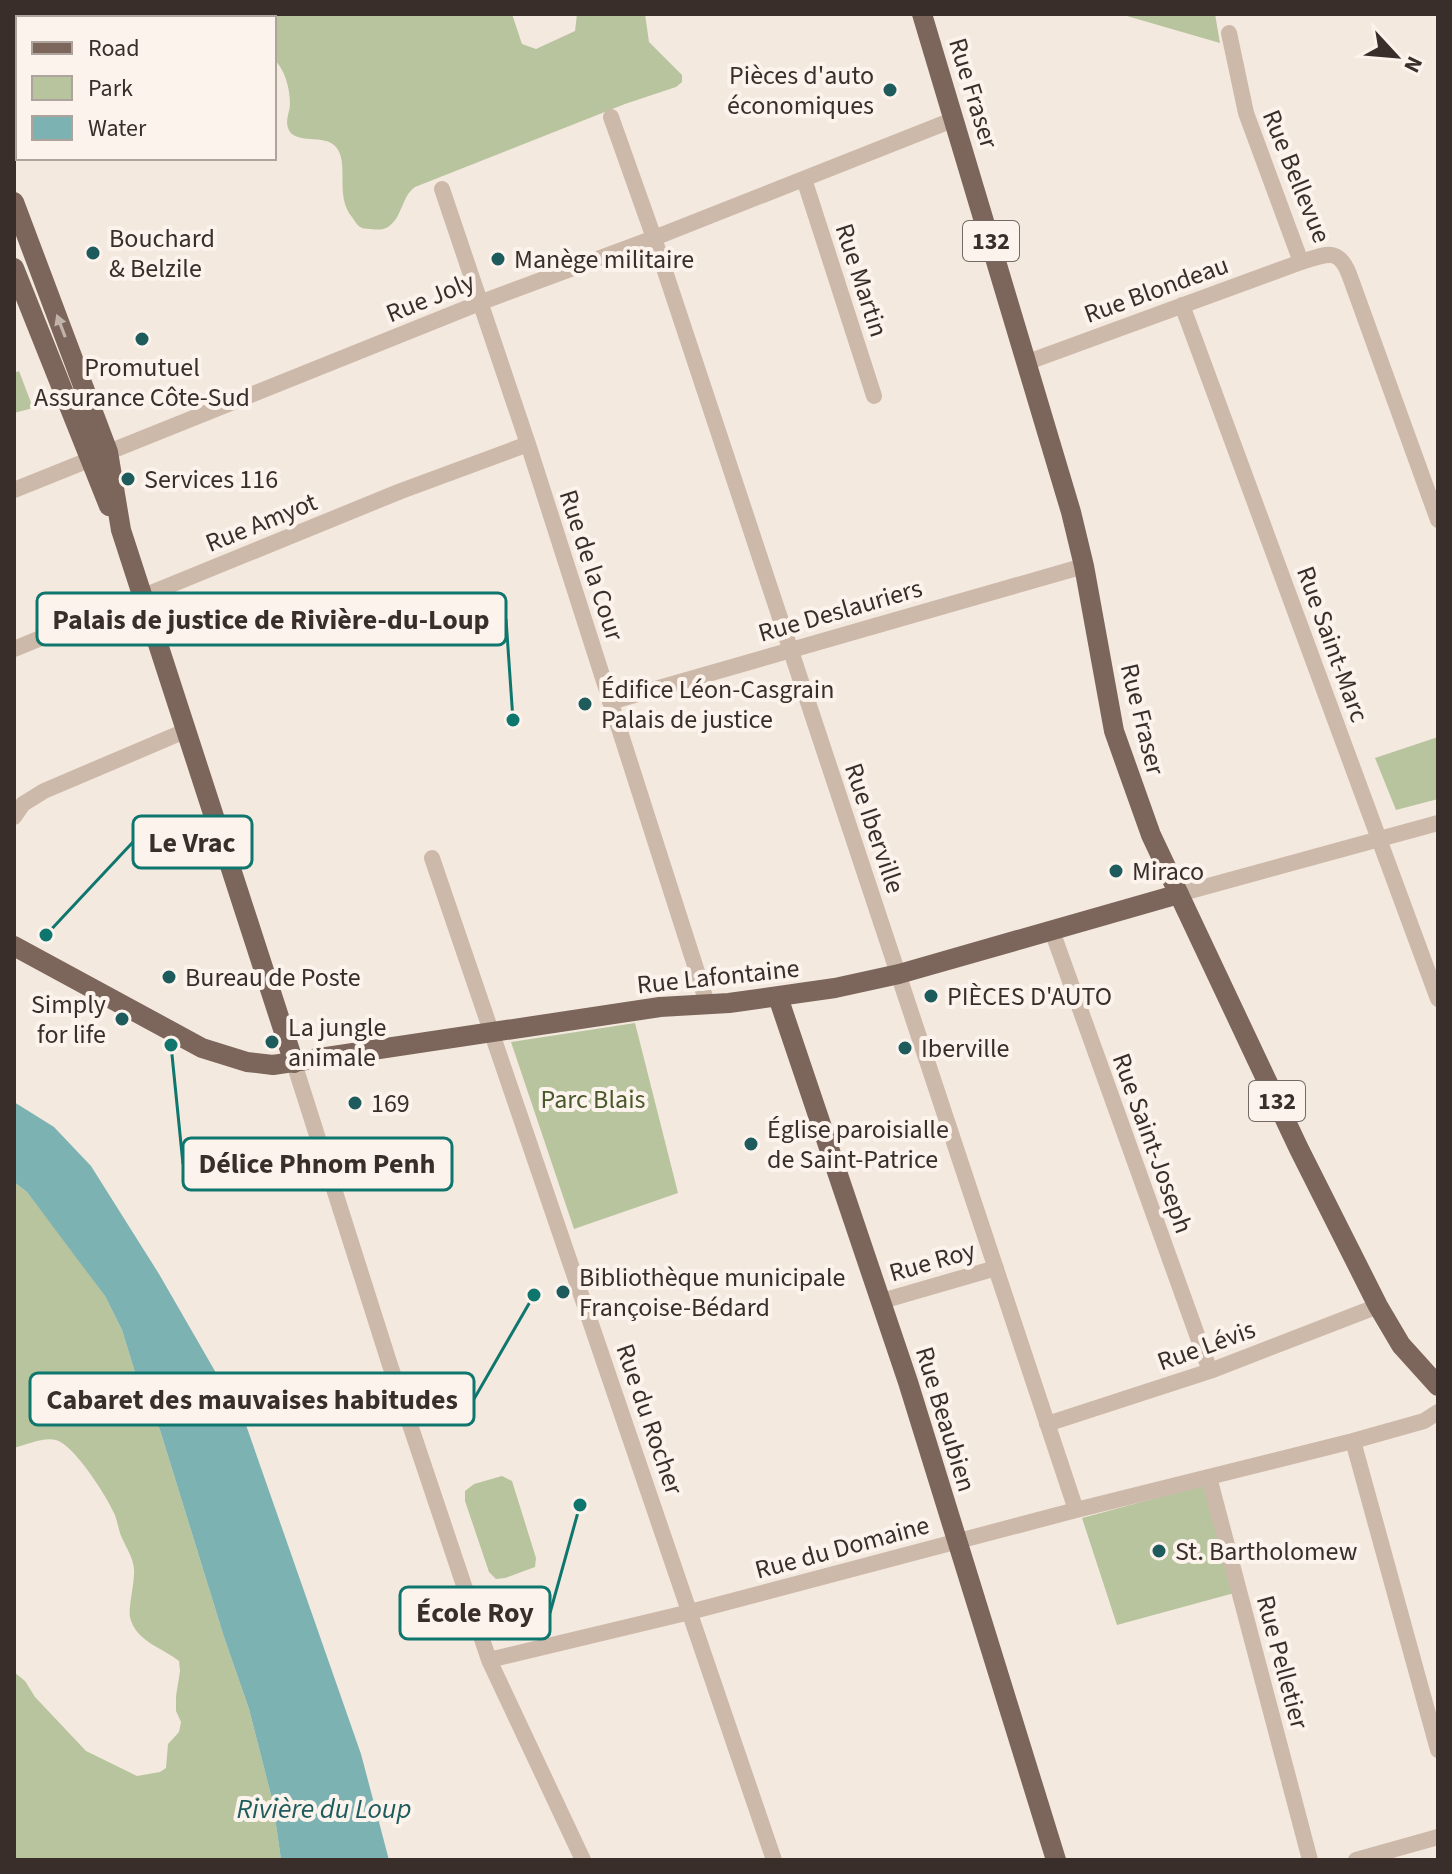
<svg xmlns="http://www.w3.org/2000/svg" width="1452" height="1874" viewBox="0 0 1452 1874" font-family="'Source Sans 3',sans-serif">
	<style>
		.green { fill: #b8c49e }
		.water { fill: #7db2b2 }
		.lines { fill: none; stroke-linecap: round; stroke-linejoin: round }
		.minor { stroke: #cdb9aa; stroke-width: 16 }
		.major { stroke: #7c655a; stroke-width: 20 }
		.oneway { fill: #c2b3aa }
		.poi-dot { fill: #1d5b5d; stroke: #fbf3ec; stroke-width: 3 }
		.labels { text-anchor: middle; stroke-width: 8; stroke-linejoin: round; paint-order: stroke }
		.shield { fill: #fbf3ec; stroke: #746964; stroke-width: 2 }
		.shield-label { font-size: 24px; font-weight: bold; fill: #3a2e2a }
		.poi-label { font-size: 26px; fill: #3a2e2a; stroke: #fbf3ec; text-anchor: start }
		.street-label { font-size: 26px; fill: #3a2e2a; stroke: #fbf3ec }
		.park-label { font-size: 26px; fill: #4a592c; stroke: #fbf3ec }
		.water-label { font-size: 28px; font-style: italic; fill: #1d5b5d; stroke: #fbf3ec }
		.leader { fill: none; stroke: #0f766e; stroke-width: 3 }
		.callout-dot { fill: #0f766e; stroke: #fbf3ec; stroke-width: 3 }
		.callout { fill: #fbf3ec; stroke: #0f766e; stroke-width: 3 }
		.callout-label { font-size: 28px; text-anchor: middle; font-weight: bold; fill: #3a2e2a }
	</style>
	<rect width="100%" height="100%" fill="#f4e9df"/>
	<path class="green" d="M 188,14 L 512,14 L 522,44 L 536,49 L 575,31 L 577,14 L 645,14 L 649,42 L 682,75 L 682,82 L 676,87 L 625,104 L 415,187 C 401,197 403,217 388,227 C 383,230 377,230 371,229 C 359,229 358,226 352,217 C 334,195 350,164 336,147 C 325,133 294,146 288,128 C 285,119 290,112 290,104 C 290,88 285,70 274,59 L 274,18 L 191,18 Z
		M 1120,14 L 1215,14 L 1220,43 Z
		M 19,371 L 33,408 L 14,413 L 14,373 Z
		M 1438,737 L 1438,799 L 1396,810 L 1375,758 Z
		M 635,1023 L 678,1193 L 574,1229 L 511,1042 Z
		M 14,1182 L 27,1192 L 76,1256 L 105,1296 L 122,1330 L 138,1382 L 160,1430 L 224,1637 L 249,1709 L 273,1803 L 281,1860 L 14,1860 L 14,1672 L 25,1681 L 35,1697 L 86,1751 L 137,1776 L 160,1772 L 166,1768 L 168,1744 L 179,1732 L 181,1722 L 176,1711 L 176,1696 L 180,1671 L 179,1661 C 163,1648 135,1641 130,1617 C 128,1607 135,1582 134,1569 C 133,1558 127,1549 123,1540 C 118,1531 118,1520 113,1511 C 105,1494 74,1445 56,1440 C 43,1437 26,1445 14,1448 Z
		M 502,1476 L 512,1481 L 536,1558 L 535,1567 L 505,1578 L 496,1579 L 489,1572 L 465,1501 L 465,1491 L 474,1484 Z
		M 1208,1484 L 1238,1592 L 1117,1625 L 1082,1518 Z"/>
	<path class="water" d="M 14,1102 L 54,1127 L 91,1166 L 159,1274 L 246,1425 L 361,1754 L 389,1860 L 281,1860 L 273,1803 L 249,1709 L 224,1637 L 160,1430 L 138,1382 L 122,1330 L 105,1296 L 27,1192 L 14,1182 Z"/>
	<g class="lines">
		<path class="minor" d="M 1229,33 L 1246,113 L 1301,262
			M 611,117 L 654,238 L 1076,1510
			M 804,179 L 874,396
			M 442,189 L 528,444 L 707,1003
			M 1182,305 L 1438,999
			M 1028,362 L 1301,262 C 1325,255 1338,246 1349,274 L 1438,520
			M 14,490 L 482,302 L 654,238 L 955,119
			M 14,649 L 401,491 L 528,444
			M 610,702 L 1084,566
			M 14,817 L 23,804 L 44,791 L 185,731
			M 432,858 L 774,1860
			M 1179,894 L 1438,823
			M 1052,931 L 1210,1371
			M 294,1063 L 389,1362 L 489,1660 L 583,1860
			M 882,1301 L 996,1268
			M 1047,1424 L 1210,1371 L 1378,1306
			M 1353,1441 L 1438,1750
			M 1209,1477 L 1310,1860
			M 489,1660 L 690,1612 L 1076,1510 L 1353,1441 L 1424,1421 L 1438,1412
			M 1356,1860 L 1438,1837"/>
		<path class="major" d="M 922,14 L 1071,512 L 1084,566 L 1114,731 L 1151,835 L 1299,1149 L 1378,1306 L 1401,1345 L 1438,1386
			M 14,202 L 108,452 L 121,530 L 294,1063
			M 14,268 L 109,506
			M 14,946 L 202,1048 L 247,1062 L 273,1065 L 660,1007 L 729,1003 L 835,988 L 899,974 L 1179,894
			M 778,997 L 908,1382 L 1056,1860"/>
	</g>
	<defs><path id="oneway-solid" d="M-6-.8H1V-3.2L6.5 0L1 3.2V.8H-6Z" transform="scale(2)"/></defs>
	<use class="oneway" href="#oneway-solid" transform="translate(61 326) rotate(-111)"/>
	<g class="poi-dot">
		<circle cx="890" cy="90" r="8"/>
		<circle cx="93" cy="253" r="8"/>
		<circle cx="498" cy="259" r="8"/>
		<circle cx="142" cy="339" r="8"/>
		<circle cx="128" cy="479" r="8"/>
		<circle cx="585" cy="704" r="8"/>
		<circle cx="1116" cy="871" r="8"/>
		<circle cx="169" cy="977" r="8"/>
		<circle cx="931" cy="996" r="8"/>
		<circle cx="122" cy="1019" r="8"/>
		<circle cx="272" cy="1042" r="8"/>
		<circle cx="905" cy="1048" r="8"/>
		<circle cx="355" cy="1103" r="8"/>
		<circle cx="751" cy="1144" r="8"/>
		<circle cx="563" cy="1292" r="8"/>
		<circle cx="1159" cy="1551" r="8"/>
	</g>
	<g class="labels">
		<g class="shield">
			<rect x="963" y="221" width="56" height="40" rx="6"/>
			<rect x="1249" y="1081" width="56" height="40" rx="6"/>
		</g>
		<g class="shield-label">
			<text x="991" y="249">132</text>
			<text x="1277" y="1109">132</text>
		</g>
		<g class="poi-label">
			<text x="874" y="84" text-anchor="end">Pièces d'auto<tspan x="874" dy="30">économiques</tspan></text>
			<text x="109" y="247">Bouchard<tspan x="109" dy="30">&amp; Belzile</tspan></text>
			<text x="514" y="268">Manège militaire</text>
			<text x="142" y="376" text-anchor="middle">Promutuel<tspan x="142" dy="30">Assurance Côte-Sud</tspan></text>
			<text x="144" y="488">Services 116</text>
			<text x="601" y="698">Édifice Léon-Casgrain<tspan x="601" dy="30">Palais de justice</tspan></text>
			<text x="1132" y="880">Miraco</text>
			<text x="185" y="986">Bureau de Poste</text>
			<text x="947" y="1005">PIÈCES D'AUTO</text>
			<text x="106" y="1013" text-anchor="end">Simply<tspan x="106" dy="30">for life</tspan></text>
			<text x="288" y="1036">La jungle<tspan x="288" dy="30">animale</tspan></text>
			<text x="921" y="1057">Iberville</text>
			<text x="371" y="1112">169</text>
			<text x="767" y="1138">Église paroisialle<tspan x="767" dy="30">de Saint-Patrice</tspan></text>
			<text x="579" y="1286">Bibliothèque municipale<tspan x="579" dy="30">Françoise-Bédard</tspan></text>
			<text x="1175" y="1560">St. Bartholomew</text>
		</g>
		<g class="street-label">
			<text transform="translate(974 93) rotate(73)" y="9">Rue Fraser</text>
			<text transform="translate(1297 176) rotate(68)" y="9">Rue Bellevue</text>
			<text transform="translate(862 280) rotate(72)" y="9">Rue Martin</text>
			<text transform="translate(1156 289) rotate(-20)" y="9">Rue Blondeau</text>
			<text transform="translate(430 297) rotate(-22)" y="9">Rue Joly</text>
			<text transform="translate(261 522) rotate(-22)" y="9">Rue Amyot</text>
			<text transform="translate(592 565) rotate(72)" y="9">Rue de la Cour</text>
			<text transform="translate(840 610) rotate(-16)" y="9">Rue Deslauriers</text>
			<text transform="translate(1333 644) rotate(70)" y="9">Rue Saint-Marc</text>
			<text transform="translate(1143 719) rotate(76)" y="9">Rue Fraser</text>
			<text transform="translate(875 828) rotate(71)" y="9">Rue Iberville</text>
			<text transform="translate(718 976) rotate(-6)" y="9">Rue Lafontaine</text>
			<text transform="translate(1153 1143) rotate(70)" y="9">Rue Saint-Joseph</text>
			<text transform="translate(932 1261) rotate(-16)" y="9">Rue Roy</text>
			<text transform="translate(1206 1345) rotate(-20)" y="9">Rue Lévis</text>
			<text transform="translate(650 1419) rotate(71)" y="9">Rue du Rocher</text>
			<text transform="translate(946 1419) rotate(73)" y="9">Rue Beaubien</text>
			<text transform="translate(842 1547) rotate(-15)" y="9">Rue du Domaine</text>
			<text transform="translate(1283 1662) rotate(75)" y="9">Rue Pelletier</text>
		</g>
		<g class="park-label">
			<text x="593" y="1108">Parc Blais</text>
		</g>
		<g class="water-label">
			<text x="324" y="1818">Rivière du Loup</text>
		</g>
	</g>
	<path class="leader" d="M513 720L506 619M46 935L133 842M171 1045L183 1164M534 1295L474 1399M580 1505L550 1613"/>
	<g class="callout-dot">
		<circle cx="513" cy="720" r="8"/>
		<circle cx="46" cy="935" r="8"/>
		<circle cx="171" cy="1045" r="8"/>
		<circle cx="534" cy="1295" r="8"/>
		<circle cx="580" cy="1505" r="8"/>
	</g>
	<g class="callout">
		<rect x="37" y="593" width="469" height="52" rx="8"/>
		<rect x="133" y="816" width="119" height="52" rx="8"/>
		<rect x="183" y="1138" width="269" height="52" rx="8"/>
		<rect x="30" y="1373" width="444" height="52" rx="8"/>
		<rect x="400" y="1587" width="150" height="52" rx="8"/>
	</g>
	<g class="callout-label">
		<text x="271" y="629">Palais de justice de Rivière-du-Loup</text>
		<text x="192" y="852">Le Vrac</text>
		<text x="317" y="1173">Délice Phnom Penh</text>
		<text x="252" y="1409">Cabaret des mauvaises habitudes</text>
		<text x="475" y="1622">École Roy</text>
	</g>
	<rect width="1452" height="1874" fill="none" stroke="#3a2e2a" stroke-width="32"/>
	<rect x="16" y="16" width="260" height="144" fill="#fbf3ec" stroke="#aea49e" stroke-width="2"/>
	<rect x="32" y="42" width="40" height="12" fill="#7c655a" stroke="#aea49e" stroke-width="2"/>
	<text x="88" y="56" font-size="24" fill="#3a2e2a">Road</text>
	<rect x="32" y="76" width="40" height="24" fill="#b8c49e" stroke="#aea49e" stroke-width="2"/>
	<text x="88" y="96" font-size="24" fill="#3a2e2a">Park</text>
	<rect x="32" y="116" width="40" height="24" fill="#7db2b2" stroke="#aea49e" stroke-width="2"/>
	<text x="88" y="136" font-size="24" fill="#3a2e2a">Water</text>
	<g transform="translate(1396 56) rotate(116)" stroke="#fbf3ec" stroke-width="6" paint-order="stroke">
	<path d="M0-6L14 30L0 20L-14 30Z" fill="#3a2e2a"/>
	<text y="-12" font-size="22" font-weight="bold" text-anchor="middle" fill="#3a2e2a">N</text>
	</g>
</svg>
